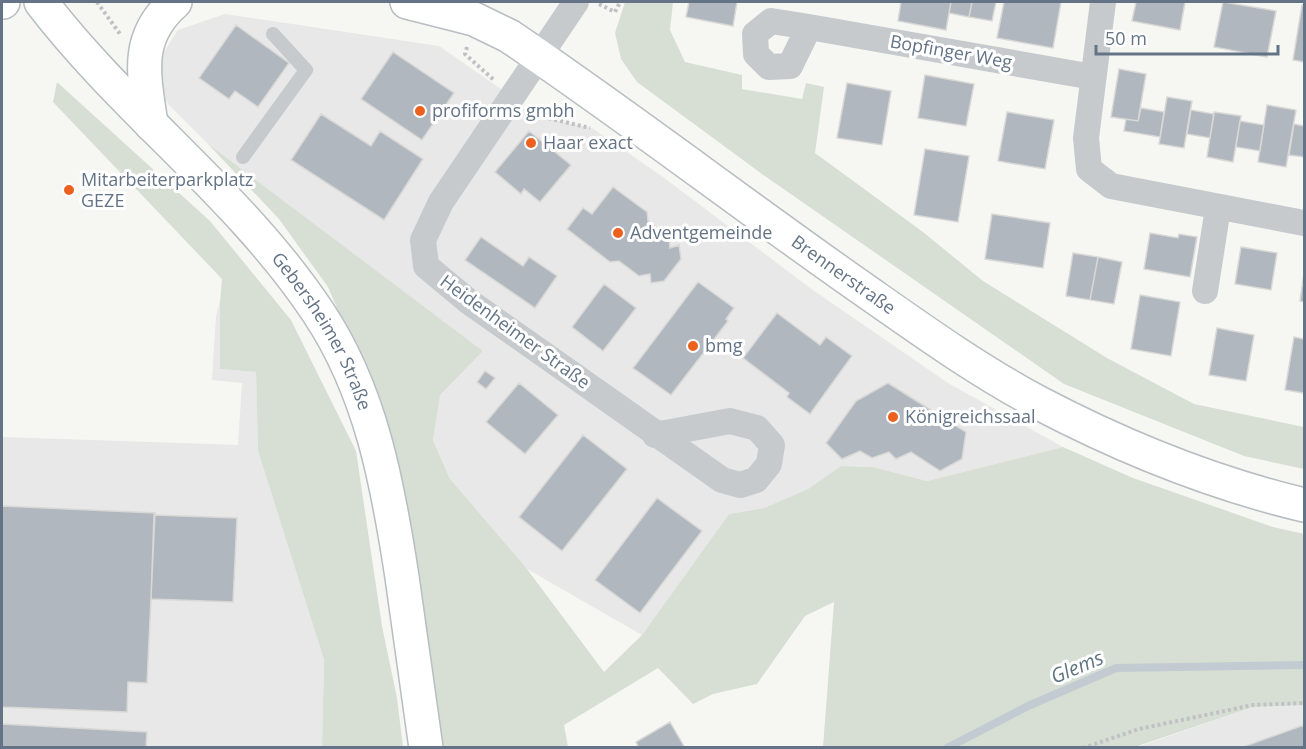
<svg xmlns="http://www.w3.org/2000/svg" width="1306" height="749" viewBox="0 0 1306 749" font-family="'Open Sans',sans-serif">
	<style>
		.built { fill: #e7e8e7 }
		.green { fill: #d7dfd4 }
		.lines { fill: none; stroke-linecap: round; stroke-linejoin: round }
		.stream { stroke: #c2cbd1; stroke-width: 8 }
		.building { fill: #b1b7be; stroke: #d8d8d6; stroke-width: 1.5 }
		.secondary-casing { stroke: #b8bdc2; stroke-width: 36 }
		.path { stroke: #c0c1c4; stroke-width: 4; stroke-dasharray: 3 3; stroke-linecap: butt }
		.lane { stroke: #c6cacd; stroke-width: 14 }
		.street { stroke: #c6cacd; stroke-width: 26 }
		.secondary { stroke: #fff; stroke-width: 33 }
		.poi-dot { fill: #ec611e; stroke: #fff; stroke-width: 2 }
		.labels { text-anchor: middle; stroke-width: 6; stroke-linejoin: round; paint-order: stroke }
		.street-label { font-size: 18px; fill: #647486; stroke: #fff }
		.poi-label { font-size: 18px; fill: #647486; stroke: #fff; text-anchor: start }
		.water-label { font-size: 20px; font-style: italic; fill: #607682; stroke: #fff }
	</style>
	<rect width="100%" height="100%" fill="#f6f7f3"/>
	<path class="built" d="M 225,14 L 439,46 L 511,96 L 533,116 L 592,128 L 663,177 L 810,288 L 948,383 L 1063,447 L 927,481 L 873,467 L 841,466 L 808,489 L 764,508 L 729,514 L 642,635 L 527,569 L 512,557 L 450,479 L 433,439 L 440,394 L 483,351 L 207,143 L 168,104 L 154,79 L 162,55 L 178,30 Z
		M 220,302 L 220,369 L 256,372 L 258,451 L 324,660 L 322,747 L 2,748 L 2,437 L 238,445 L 242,383 L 212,380 L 216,316 Z
		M 1304,705 L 1304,747 L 1135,748 L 1253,707 Z"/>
	<path class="green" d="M 625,2 L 673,2 L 670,30 L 685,62 L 742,75 L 742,89 L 802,99 L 806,83 L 824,87 L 815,153 L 923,232 L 983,281 L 1107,358 L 1194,404 L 1304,427 L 1304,469 L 1244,456 L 1064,384 L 762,174 L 637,82 L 621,59 L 615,33 Z
		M 57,82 L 210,221 L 291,320 L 356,451 L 382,626 L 397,698 L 403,747 L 322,747 L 324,660 L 258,451 L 256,372 L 220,369 L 220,302 L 222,279 L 53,102 Z
		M 207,143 L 483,351 L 440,395 L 433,440 L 450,479 L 527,569 L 604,672 L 642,635 L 729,514 L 764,508 L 808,489 L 841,466 L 873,467 L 927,481 L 1063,447 L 1133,478 L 1273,527 L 1304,534 L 1304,705 L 1253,707 L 1135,747 L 823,747 L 834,602 L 805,616 L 757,684 L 713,694 L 693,704 L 658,668 L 564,725 L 568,747 L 443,747 L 409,520 L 381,412 L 328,287 L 279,219 Z"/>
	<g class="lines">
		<path class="stream" d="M 947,748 L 1028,706 L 1116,668 L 1304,665"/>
	</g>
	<path class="building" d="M 689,2 L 737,2 L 733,26 L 686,17 Z
		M 901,2 L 951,2 L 946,30 L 898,21 Z
		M 951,2 L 972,2 L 969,17 L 949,13 Z
		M 972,2 L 996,2 L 992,21 L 969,17 Z
		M 1004,2 L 1061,2 L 1053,48 L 997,38 Z
		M 1136,2 L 1185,2 L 1180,30 L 1132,21 Z
		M 1223,2 L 1276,11 L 1267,57 L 1214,47 Z
		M 1302,5 L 1304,5 L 1304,62 L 1293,60 Z
		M 236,25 L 289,63 L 258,107 L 235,91 L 229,99 L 199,78 Z
		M 393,52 L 454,93 L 422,140 L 361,99 Z
		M 1119,69 L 1146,74 L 1138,121 L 1111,117 Z
		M 925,75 L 974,84 L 966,126 L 918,118 Z
		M 847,83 L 891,91 L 882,145 L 837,138 Z
		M 1167,97 L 1192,101 L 1184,148 L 1159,144 Z
		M 1267,105 L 1296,110 L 1286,167 L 1258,162 Z
		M 1141,108 L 1164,112 L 1160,137 L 1124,131 L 1126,119 L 1138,121 Z
		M 1191,110 L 1214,114 L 1210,138 L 1187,134 Z
		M 1007,112 L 1054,120 L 1045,169 L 998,161 Z
		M 1214,112 L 1241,116 L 1233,162 L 1207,157 Z
		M 321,114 L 371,146 L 380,131 L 423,159 L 384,220 L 291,160 Z
		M 1240,121 L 1264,125 L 1260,151 L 1236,147 Z
		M 1294,124 L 1304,126 L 1304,157 L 1289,155 Z
		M 529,131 L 571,165 L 540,202 L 524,189 L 521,194 L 495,172 Z
		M 925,149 L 969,156 L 958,222 L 914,215 Z
		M 613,187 L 647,212 L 648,221 L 669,237 L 670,248 L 679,245 L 681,259 L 664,281 L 651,283 L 650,274 L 639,276 L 619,261 L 610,262 L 567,229 L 583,208 L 592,214 Z
		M 992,214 L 1050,223 L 1043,268 L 985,259 Z
		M 1150,233 L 1178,238 L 1179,234 L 1197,237 L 1190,277 L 1144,269 Z
		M 481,237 L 523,266 L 529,257 L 557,276 L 535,308 L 465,260 Z
		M 1241,247 L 1277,253 L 1271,290 L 1235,284 Z
		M 1073,253 L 1098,257 L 1090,300 L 1066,296 Z
		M 1098,257 L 1122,262 L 1114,304 L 1090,300 Z
		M 1304,273 L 1304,302 L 1300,301 Z
		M 698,282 L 734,308 L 726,319 L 728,321 L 671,395 L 633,368 Z
		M 604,284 L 636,308 L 603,351 L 572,327 Z
		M 1140,295 L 1180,302 L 1171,356 L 1131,349 Z
		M 777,313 L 820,345 L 826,337 L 852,356 L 810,414 L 787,397 L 789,393 L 743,358 Z
		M 1217,328 L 1254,335 L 1246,381 L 1209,375 Z
		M 1294,337 L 1304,339 L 1304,393 L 1285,390 Z
		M 485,371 L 495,378 L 486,389 L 477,382 Z
		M 519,383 L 558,415 L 525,454 L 486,422 Z
		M 888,383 L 966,432 L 962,459 L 940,471 L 911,452 L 896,459 L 889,452 L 872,458 L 860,451 L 842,459 L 826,443 L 856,401 Z
		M 583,435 L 627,469 L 562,551 L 519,517 Z
		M 657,498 L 702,531 L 640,613 L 595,580 Z
		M 2,506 L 155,513 L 147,683 L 128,682 L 127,712 L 2,707 Z
		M 154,515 L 237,518 L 233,602 L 151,599 Z
		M 670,722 L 685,748 L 639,748 L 636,742 Z
		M 2,724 L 147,732 L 146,748 L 2,748 Z
		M 1304,725 L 1304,748 L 1240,748 Z"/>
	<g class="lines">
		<defs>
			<g id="secondary">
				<path d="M 2,2 L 3,2"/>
				<path id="s1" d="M 41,2 C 125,112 241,196 318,312 C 371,391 388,485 402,577 C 410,634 418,691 426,748"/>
				<path id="s2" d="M 407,2 L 474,19 L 509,36 C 629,117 744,206 863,289 C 920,329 977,370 1039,403 C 1123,447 1212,483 1304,505"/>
				<path d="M 151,124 C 144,75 134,38 175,2"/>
			</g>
		</defs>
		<use href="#secondary" class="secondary-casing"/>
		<path class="path" d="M 97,2 L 120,34
			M 599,4 L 615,12 L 620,2
			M 467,47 L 465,54 L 494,80
			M 531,114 L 590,128
			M 1083,748 L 1139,729 L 1253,705 L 1304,703"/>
		<path class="lane" d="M 243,157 L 306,70 L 273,34"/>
		<path class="street" d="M 576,2 L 441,202 L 423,240 L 426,266 L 468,301 L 722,480 L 740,485 L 756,480 L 769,464 L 772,445 L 757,428 L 730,421 L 655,435
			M 1103,2 L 1086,138 L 1089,169 L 1111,186 L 1304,223
			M 809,27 L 790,66 L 769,67 L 756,54 L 755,34 L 771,21 L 809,27 L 1093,77
			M 1205,291 L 1218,208"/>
		<use href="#secondary" class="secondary"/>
	</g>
	<g class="poi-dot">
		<circle cx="420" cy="111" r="6"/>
		<circle cx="531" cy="143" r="6"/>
		<circle cx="69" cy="190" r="6"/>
		<circle cx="618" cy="233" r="6"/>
		<circle cx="693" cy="346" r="6"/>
		<circle cx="893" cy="417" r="6"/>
	</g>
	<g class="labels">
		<g class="street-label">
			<text transform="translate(951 52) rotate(10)" y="6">Bopfinger Weg</text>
			<text dy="6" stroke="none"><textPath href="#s2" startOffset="519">Brennerstraße</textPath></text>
			<text transform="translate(515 332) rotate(36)" y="6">Heidenheimer Straße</text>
			<text dy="6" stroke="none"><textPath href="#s1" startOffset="435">Gebersheimer Straße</textPath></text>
		</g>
		<g class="poi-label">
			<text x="432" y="117">profiforms gmbh</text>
			<text x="543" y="149">Haar exact</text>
			<text x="81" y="186">Mitarbeiterparkplatz<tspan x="81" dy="21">GEZE</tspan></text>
			<text x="630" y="239">Adventgemeinde</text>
			<text x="705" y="352">bmg</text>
			<text x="905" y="423">Königreichssaal</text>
		</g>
		<g class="water-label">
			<text transform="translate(1077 667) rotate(-23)" y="7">Glems</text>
		</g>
	</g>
	<rect width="1306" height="749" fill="none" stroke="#647486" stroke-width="6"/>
	<path d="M1096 45v9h182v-9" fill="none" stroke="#647486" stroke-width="3"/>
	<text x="1105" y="45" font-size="18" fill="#647486" stroke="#ffffff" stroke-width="4.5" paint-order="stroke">50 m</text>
</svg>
